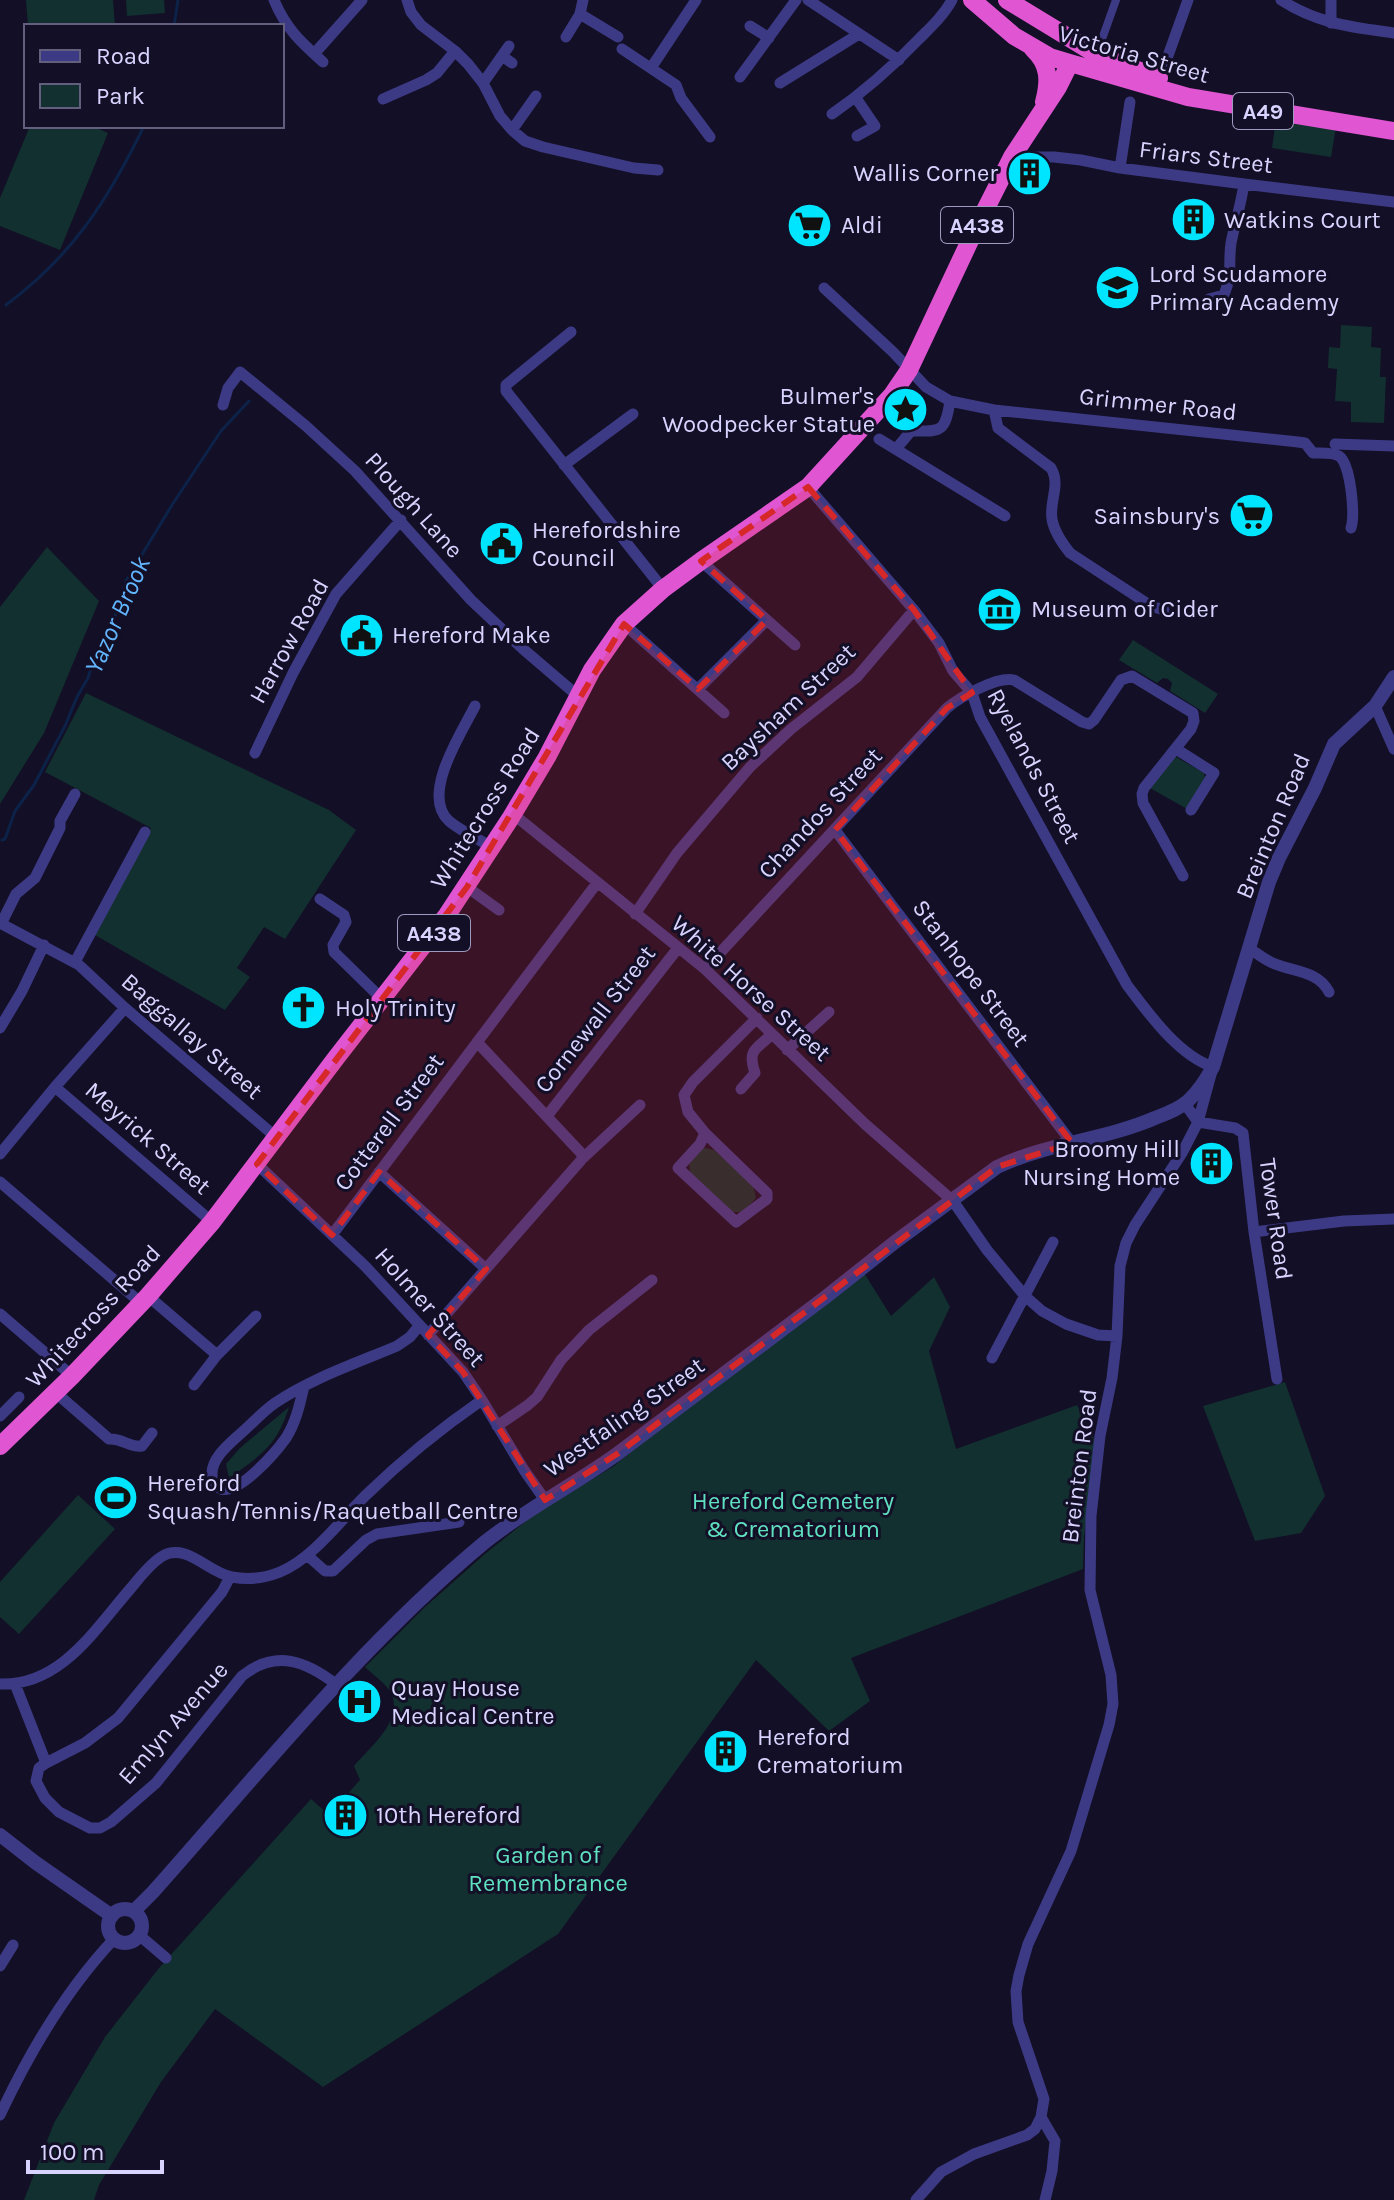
<svg xmlns="http://www.w3.org/2000/svg" width="1394" height="2200" viewBox="0 0 1394 2200" font-family="Karla,sans-serif">
	<style>
		.green { fill: #12302f }
		.lines { fill: none; stroke-linecap: round; stroke-linejoin: round }
		.stream { stroke: #0c2248; stroke-width: 3 }
		.pedestrian { stroke: #3d3a85; stroke-width: 8 }
		.minor { stroke: #3d3a85; stroke-width: 11 }
		.tertiary { stroke: #3d3a85; stroke-width: 14 }
		.trunk { stroke: #e055d1; stroke-width: 18 }
		.marked { fill: #d62828; fill-opacity: 0.2; stroke: #d62828; stroke-width: 6; stroke-dasharray: 16 10; stroke-linejoin: round }
		.labels { text-anchor: middle; stroke-width: 6; stroke-linejoin: round; paint-order: stroke }
		.shield { fill: #130f26; stroke: #9e99be; stroke-width: 2 }
		.shield-label { font-size: 22px; font-weight: bold; fill: #d9d4ff }
		.street-label { font-size: 24px; fill: #d9d4ff; stroke: #130f26 }
		.poi-label { font-size: 24px; fill: #d9d4ff; stroke: #130f26; text-anchor: start }
		.park-label { font-size: 24px; fill: #5fe0c0; stroke: #130f26 }
		.water-label { font-size: 26px; font-style: italic; fill: #62b6ff; stroke: #130f26 }
	</style>
	<rect width="100%" height="100%" fill="#130f26"/>
	<path class="green" d="M 26,0 L 113,0 L 115,26 L 28,26 Z
		M 126,0 L 164,0 L 165,13 L 127,16 Z
		M 1276,119 L 1336,127 L 1331,157 L 1272,148 Z
		M 30,126 L 92,126 L 108,133 L 60,250 L 0,226 L 0,198 Z
		M 1341,325 L 1372,327 L 1371,347 L 1381,348 L 1380,377 L 1386,377 L 1384,423 L 1351,422 L 1351,402 L 1335,401 L 1337,369 L 1328,368 L 1329,347 L 1340,348 Z
		M 47,547 L 99,601 L 44,733 L 0,804 L 0,607 Z
		M 1133,640 L 1218,694 L 1205,713 L 1170,691 L 1172,683 L 1168,679 L 1163,678 L 1157,683 L 1119,660 Z
		M 86,693 L 329,810 L 356,830 L 285,939 L 264,927 L 237,968 L 250,977 L 225,1010 L 95,935 L 151,828 L 45,772 Z
		M 1176,757 L 1204,773 L 1205,778 L 1187,809 L 1150,788 L 1172,758 Z
		M 705,1148 L 714,1150 L 753,1185 L 756,1198 L 743,1212 L 733,1212 L 690,1174 L 689,1159 L 697,1150 Z
		M 864,1273 L 891,1316 L 934,1277 L 950,1307 L 929,1351 L 956,1449 L 1077,1405 L 1095,1441 L 1084,1538 L 1083,1569 L 851,1658 L 870,1701 L 829,1731 L 756,1660 L 558,1934 L 323,2087 L 215,2009 L 161,2082 L 99,2185 L 94,2200 L 24,2200 L 54,2123 L 105,2037 L 159,1968 L 311,1799 L 329,1815 L 360,1780 L 354,1766 C 370,1747 402,1722 392,1695 C 388,1685 373,1675 365,1667 L 425,1607 L 486,1553 L 535,1514 L 614,1466 L 664,1424 Z
		M 1285,1382 L 1325,1496 L 1301,1533 L 1255,1541 L 1203,1406 Z
		M 289,1407 C 277,1446 261,1455 229,1478 L 226,1464 L 240,1448 Z
		M 78,1495 L 115,1529 L 19,1634 L 0,1617 L 0,1582 Z"/>
	<g class="lines">
		<path class="stream" d="M 174,26 L 178,0
			M 6,305 C 73,255 108,200 144,126
			M 2,840 L 5,839 L 15,811 L 34,785 L 65,726 L 77,697 L 88,678 L 94,659 L 105,643 L 116,613 L 126,581 L 172,505 L 221,431 L 249,401"/>
		<path class="pedestrian" d="M 1101,42 L 1116,0"/>
		<path class="minor" d="M 274,0 C 286,29 301,42 323,62
			M 407,0 L 411,12 L 421,25 L 455,51 L 468,64 L 483,83 L 500,116 L 512,130 L 525,141 L 543,147 L 634,168 L 658,170
			M 808,0 L 899,60
			M 1281,0 C 1318,24 1352,27 1394,33
			M 580,14 L 618,37
			M 1331,23 L 1331,0
			M 750,26 L 769,38
			M 566,37 L 580,14 L 583,0
			M 622,49 L 676,85 L 681,98 L 710,137
			M 314,54 L 362,0
			M 502,56 L 512,63
			M 651,68 L 696,0
			M 740,77 L 796,0
			M 1160,78 L 1188,0
			M 483,83 L 509,46
			M 780,83 L 859,34
			M 856,98 L 875,126 L 857,136
			M 383,99 L 426,80 L 437,73 L 455,51
			M 832,114 C 864,92 892,67 919,39 C 931,27 944,15 952,0
			M 512,130 L 536,96
			M 1012,157 L 1054,157 L 1081,160 L 1120,168 L 1244,184 L 1394,202
			M 1120,168 L 1130,102
			M 824,288 L 893,352 L 926,387 L 950,401 L 994,410 L 1298,442 L 1305,443 L 1313,453 C 1321,453 1332,452 1339,456 C 1351,464 1355,515 1351,528
			M 1209,299 L 1224,295 C 1233,272 1228,264 1231,243 C 1235,223 1241,204 1244,184
			M 571,332 L 506,385 L 506,391 L 663,589
			M 223,405 L 228,388 L 240,372 L 306,426 L 355,471 L 471,600 L 523,649 L 578,696
			M 994,410 L 998,428 L 1051,468 C 1061,485 1049,501 1052,519 C 1054,532 1062,543 1070,553 L 1151,606 L 1164,610
			M 879,439 L 1005,516
			M 1335,444 L 1394,446
			M 896,449 L 911,431 C 940,431 945,434 950,401
			M 564,465 L 633,414
			M 808,487 L 914,610 L 939,643 L 953,671 L 972,693 L 980,717 L 1127,985 C 1149,1014 1178,1055 1213,1067 L 1198,1122 L 1182,1153 L 1135,1225 L 1126,1243 L 1120,1266 L 1117,1336 L 1112,1378 L 1100,1436 L 1091,1516 L 1090,1590 L 1111,1675 L 1113,1704 L 1109,1725 L 1071,1851 L 1028,1944 L 1019,1975 L 1016,1991 L 1018,2022 L 1044,2099 L 1041,2117 L 1035,2129 L 1027,2135 L 974,2154 L 941,2172 L 916,2200
			M 701,561 L 795,645
			M 624,624 L 724,713
			M 698,689 L 767,620
			M 475,706 C 462,732 420,795 449,821 C 461,831 478,839 492,847
			M 1375,706 L 1394,749
			M 1176,749 L 1214,773 L 1191,810
			M 255,753 L 293,673 L 336,594 L 401,520
			M 513,814 L 705,969 L 865,1124 L 953,1201 L 987,1250 L 1025,1296 L 1042,1311 L 1066,1324 L 1098,1335 L 1117,1336
			M 835,830 L 1072,1143
			M 467,887 L 499,910
			M 320,899 L 344,915 L 346,922 L 333,945 L 334,952 L 382,999
			M 635,914 L 677,853 L 750,767 L 791,729 L 857,677 L 914,610
			M 0,923 L 79,965 L 125,1008 L 277,1138
			M 1,924 L 16,894 L 35,878 L 60,828 L 60,821 L 75,794
			M 1249,948 C 1258,954 1267,962 1278,965 C 1297,972 1319,972 1329,992
			M 75,962 L 145,832
			M 705,969 L 947,708 C 960,697 997,676 1014,680 L 1082,722 L 1089,724 L 1094,720 L 1121,680 L 1132,676 L 1193,713 L 1194,721 L 1191,729 L 1144,788 L 1142,794 L 1143,803 L 1183,876
			M 0,1028 L 22,991 L 44,945
			M 477,1042 L 581,1153 L 583,1158
			M 787,1050 L 829,1012
			M 55,1087 L 212,1222
			M 741,1089 L 755,1073 C 747,1049 756,1050 772,1034
			M 1185,1104 L 1198,1122 L 1235,1128 L 1243,1133 L 1254,1232 L 1277,1379
			M 547,1116 L 678,948
			M 705,1133 L 700,1144 L 678,1168 L 736,1222 L 767,1199 L 767,1193 L 705,1133 L 688,1112 L 684,1095 L 693,1082 L 757,1018
			M 0,1154 L 55,1087 L 125,1008
			M 257,1164 L 365,1266 L 463,1372 L 482,1400 L 524,1470 L 545,1500
			M 379,1172 L 486,1269
			M 0,1182 L 141,1303
			M 1254,1232 L 1344,1221 L 1394,1219
			M 332,1235 L 597,883
			M 148,1296 L 217,1355 L 194,1385
			M 0,1314 L 72,1376
			M 428,1335 L 583,1158 L 640,1105
			M 217,1355 L 256,1316
			M 992,1358 L 1053,1242
			M 304,1386 C 300,1404 296,1422 286,1438 C 276,1452 239,1495 221,1489 C 215,1487 212,1481 212,1475 C 211,1459 228,1445 239,1435 C 251,1425 262,1412 275,1403 C 312,1378 357,1363 397,1346 L 410,1337 L 419,1326
			M 55,1392 L 109,1439 C 122,1438 130,1448 142,1446 L 152,1433
			M 0,1416 L 19,1397
			M 497,1426 L 528,1405 L 537,1397 L 561,1360 L 589,1330 L 652,1280
			M 307,1555 L 325,1571 L 333,1571 L 366,1540 L 377,1534 L 459,1522
			M 0,1684 C 61,1686 95,1629 131,1588 C 140,1577 149,1565 161,1557 C 186,1541 208,1573 232,1577 C 247,1580 265,1578 280,1572 C 312,1559 340,1521 365,1496 C 402,1460 440,1429 482,1400
			M 15,1684 L 46,1763 L 85,1743 L 118,1718 L 222,1592 L 230,1577
			M 46,1763 L 39,1768 L 36,1781 L 45,1798 L 59,1812 L 90,1828 L 100,1828 L 111,1822 L 156,1783 L 242,1676 C 276,1649 306,1661 337,1685
			M 139,1935 L 166,1958
			M 0,1966 L 13,1945
			M 0,2115 C 29,2053 67,1989 114,1939
			M 1041,2117 L 1055,2141 L 1052,2171 L 1045,2200"/>
		<path class="tertiary" d="M 0,1835 L 36,1863 L 112,1916
			M108 1926a17 17 0 1 1 34 0a17 17 0 1 1-34 0Z
			M 134,1911 L 153,1892 C 258,1774 363,1643 485,1542 C 526,1509 574,1485 617,1454 L 827,1296 L 895,1242 L 997,1167 C 1047,1143 1104,1140 1155,1118 C 1166,1114 1179,1109 1188,1101 C 1199,1091 1206,1079 1213,1067 L 1269,882 L 1279,858 L 1315,788 L 1334,744 L 1375,706 L 1394,677"/>
		<path class="trunk" d="M 972,0 L 1014,36 L 1050,57 L 1070,63 L 1188,97 L 1394,131
			M 1007,0 L 1099,56 L 1159,78
			M 1033,49 C 1049,64 1050,80 1044,102
			M 0,1446 L 72,1376 L 148,1296 L 212,1222 L 336,1058 L 447,915 L 510,819 L 547,757 L 592,670 L 624,624 L 663,589 L 701,561 L 808,487 L 892,395 L 909,370 L 974,232 L 1012,157 L 1058,87 L 1070,63"/>
	</g>
	<path class="marked" d="M 808,487 L 914,610 L 972,693 L 947,708 L 835,830 L 1072,1143 L 997,1167 L 617,1454 L 545,1500 L 463,1372 L 428,1335 L 486,1269 L 379,1172 L 332,1235 L 257,1164 L 467,887 L 624,624 L 698,689 L 767,620 L 701,561 Z"/>
	<defs>
		<symbol id="building-disc" viewBox="-11 -11 22 22"><circle r="9.5" fill="#00e5ff" stroke="#130f26"/><path d="M-4-6H4V6H1V3H-1V6H-4ZM-2.5-4.3h1.7v1.8h-1.7ZM.8-4.3h1.7v1.8H.8ZM-2.5-1h1.7V.8h-1.7ZM.8-1h1.7V.8H.8Z" fill="#111"/></symbol>
		<symbol id="supermarket-disc" viewBox="-11 -11 22 22"><circle r="9.5" fill="#00e5ff" stroke="#130f26"/><path d="M-6-5.5h2.5l.6 2H6L4.5 2H-2.5L-4.4-4H-6ZM-1.5 3.2a1.3 1.3 0 1 0 .1 0ZM3 3.2a1.3 1.3 0 1 0 .1 0Z" fill="#111"/></symbol>
		<symbol id="school-disc" viewBox="-11 -11 22 22"><circle r="9.5" fill="#00e5ff" stroke="#130f26"/><path d="M0-5L7-2L0 1L-7-2ZM-4 1L0 2.5L4 1V4Q0 6-4 4Z" fill="#111"/></symbol>
		<symbol id="sight-disc" viewBox="-11 -11 22 22"><circle r="9.5" fill="#00e5ff" stroke="#130f26"/><path d="M0-6L1.8-2.2L6-1.7L2.9 1.2L3.7 5.4L0 3.3L-3.7 5.4L-2.9 1.2L-6-1.7L-1.8-2.2Z" fill="#111"/></symbol>
		<symbol id="civic-disc" viewBox="-11 -11 22 22"><circle r="9.5" fill="#00e5ff" stroke="#130f26"/><path d="M-.6-6.5H3V-4.5H.6V-3L4-1V1h2V6H-6V1h2V-1L-.6-3ZM-1.2 2.5V6h2.4V2.5Z" fill="#111"/></symbol>
		<symbol id="museum-disc" viewBox="-11 -11 22 22"><circle r="9.5" fill="#00e5ff" stroke="#130f26"/><path d="M0-6L6-3V-2H-6V-3ZM-5-1h2V3h-2ZM-1-1h2V3h-2ZM3-1h2V3H3ZM-6 4H6V6H-6Z" fill="#111"/></symbol>
		<symbol id="church-disc" viewBox="-11 -11 22 22"><circle r="9.5" fill="#00e5ff" stroke="#130f26"/><path d="M-1.2-6h2.4v3.5h3.3v2.4h-3.3V6h-2.4V-.1h-3.3v-2.4h3.3Z" fill="#111"/></symbol>
		<symbol id="stadium-disc" viewBox="-11 -11 22 22"><circle r="9.5" fill="#00e5ff" stroke="#130f26"/><path d="M0-5a6.5 5 0 1 0 0 10a6.5 5 0 1 0 0-10ZM-3.5-1.8h7v3.6h-7Z" fill="#111"/></symbol>
		<symbol id="hospital-disc" viewBox="-11 -11 22 22"><circle r="9.5" fill="#00e5ff" stroke="#130f26"/><path d="M-5-5h3v3.5h4V-5h3V5h-3V1.5h-4V5h-3Z" fill="#111"/></symbol>
	</defs>
	<g fill-rule="evenodd">
		<use href="#building-disc" x="1004" y="148" width="51" height="51"/>
		<use href="#building-disc" x="1168" y="194" width="51" height="51"/>
		<use href="#supermarket-disc" x="784" y="200" width="51" height="51"/>
		<use href="#school-disc" x="1092" y="262" width="51" height="51"/>
		<use href="#sight-disc" x="880" y="384" width="51" height="51"/>
		<use href="#supermarket-disc" x="1226" y="490" width="51" height="51"/>
		<use href="#civic-disc" x="476" y="518" width="51" height="51"/>
		<use href="#museum-disc" x="974" y="584" width="51" height="51"/>
		<use href="#civic-disc" x="336" y="610" width="51" height="51"/>
		<use href="#church-disc" x="278" y="982" width="51" height="51"/>
		<use href="#building-disc" x="1186" y="1138" width="51" height="51"/>
		<use href="#stadium-disc" x="90" y="1472" width="51" height="51"/>
		<use href="#hospital-disc" x="334" y="1676" width="51" height="51"/>
		<use href="#building-disc" x="700" y="1726" width="51" height="51"/>
		<use href="#building-disc" x="320" y="1790" width="51" height="51"/>
	</g>
	<g class="labels">
		<g class="shield">
			<rect x="1233" y="93" width="60" height="36" rx="6"/>
			<rect x="941" y="207" width="72" height="36" rx="6"/>
			<rect x="398" y="915" width="72" height="36" rx="6"/>
		</g>
		<g class="shield-label">
			<text x="1263" y="119">A49</text>
			<text x="977" y="233">A438</text>
			<text x="434" y="941">A438</text>
		</g>
		<g class="street-label">
			<text transform="translate(1134 54) rotate(16)" y="8">Victoria Street</text>
			<text transform="translate(1206 157) rotate(7)" y="8">Friars Street</text>
			<text transform="translate(1158 404) rotate(6)" y="8">Grimmer Road</text>
			<text transform="translate(414 505) rotate(48)" y="8">Plough Lane</text>
			<text transform="translate(289 641) rotate(-61)" y="8">Harrow Road</text>
			<text transform="translate(788 707) rotate(-43)" y="8">Baysham Street</text>
			<text transform="translate(1034 766) rotate(62)" y="8">Ryelands Street</text>
			<text transform="translate(485 808) rotate(-58)" y="8">Whitecross Road</text>
			<text transform="translate(820 813) rotate(-47)" y="8">Chandos Street</text>
			<text transform="translate(1273 826) rotate(-67)" y="8">Breinton Road</text>
			<text transform="translate(971 973) rotate(53)" y="8">Stanhope Street</text>
			<text transform="translate(751 988) rotate(42)" y="8">White Horse Street</text>
			<text transform="translate(595 1019) rotate(-52)" y="8">Cornewall Street</text>
			<text transform="translate(192 1036) rotate(41)" y="8">Baggallay Street</text>
			<text transform="translate(389 1122) rotate(-53)" y="8">Cotterell Street</text>
			<text transform="translate(148 1138) rotate(41)" y="8">Meyrick Street</text>
			<text transform="translate(1276 1219) rotate(82)" y="8">Tower Road</text>
			<text transform="translate(430 1307) rotate(48)" y="8">Holmer Street</text>
			<text transform="translate(93 1316) rotate(-47)" y="8">Whitecross Road</text>
			<text transform="translate(624 1417) rotate(-35)" y="8">Westfaling Street</text>
			<text transform="translate(1079 1466) rotate(-83)" y="8">Breinton Road</text>
			<text transform="translate(173 1723) rotate(-49)" y="8">Emlyn Avenue</text>
		</g>
		<g class="poi-label">
			<text x="998" y="181" text-anchor="end">Wallis Corner</text>
			<text x="1224" y="228">Watkins Court</text>
			<text x="841" y="233">Aldi</text>
			<text x="1149" y="282">Lord Scudamore<tspan x="1149" dy="28">Primary Academy</tspan></text>
			<text x="875" y="404" text-anchor="end">Bulmer's<tspan x="875" dy="28">Woodpecker Statue</tspan></text>
			<text x="1220" y="524" text-anchor="end">Sainsbury's</text>
			<text x="532" y="538">Herefordshire<tspan x="532" dy="28">Council</tspan></text>
			<text x="1031" y="617">Museum of Cider</text>
			<text x="392" y="643">Hereford Make</text>
			<text x="335" y="1016">Holy Trinity</text>
			<text x="1180" y="1157" text-anchor="end">Broomy Hill<tspan x="1180" dy="28">Nursing Home</tspan></text>
			<text x="147" y="1491">Hereford<tspan x="147" dy="28">Squash/Tennis/Raquetball Centre</tspan></text>
			<text x="391" y="1696">Quay House<tspan x="391" dy="28">Medical Centre</tspan></text>
			<text x="757" y="1745">Hereford<tspan x="757" dy="28">Crematorium</tspan></text>
			<text x="376" y="1823">10th Hereford</text>
		</g>
		<g class="park-label">
			<text x="793" y="1509">Hereford Cemetery<tspan x="793" dy="28">&amp; Crematorium</tspan></text>
			<text x="548" y="1863">Garden of<tspan x="548" dy="28">Remembrance</tspan></text>
		</g>
		<g class="water-label">
			<text transform="translate(117 615) rotate(-66)" y="9">Yazor Brook</text>
		</g>
	</g>
	<rect x="24" y="24" width="260" height="104" fill="#130f26" stroke="#625e7d" stroke-width="2"/>
	<rect x="40" y="50" width="40" height="12" fill="#3d3a85" stroke="#625e7d" stroke-width="2"/>
	<text x="96" y="64" font-size="24" fill="#d9d4ff">Road</text>
	<rect x="40" y="84" width="40" height="24" fill="#12302f" stroke="#625e7d" stroke-width="2"/>
	<text x="96" y="104" font-size="24" fill="#d9d4ff">Park</text>
	<path d="M28 2160v12h134v-12" fill="none" stroke="#d9d4ff" stroke-width="4"/>
	<text x="40" y="2160" font-size="24" fill="#d9d4ff" stroke="#130f26" stroke-width="6" paint-order="stroke">100 m</text>
</svg>
